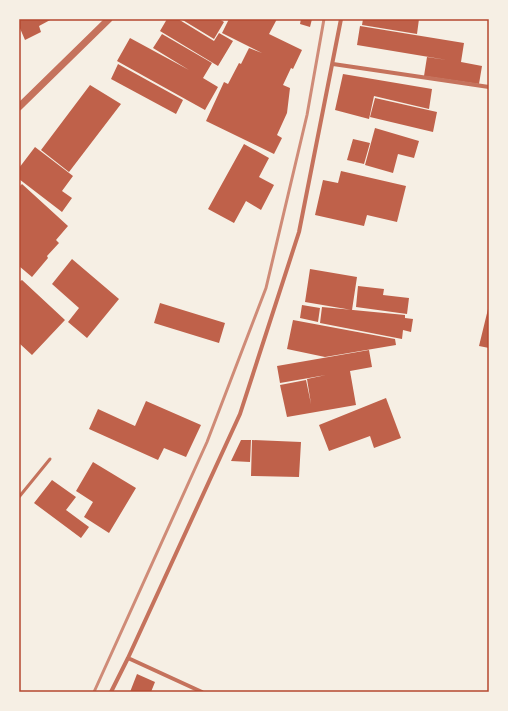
<svg xmlns="http://www.w3.org/2000/svg" width="508" height="711" viewBox="0 0 508 711" font-family="Roboto,sans-serif">
	<style>
		.building { fill: #bf614a }
		.lines { fill: none; stroke-linecap: round; stroke-linejoin: round }
		.service { stroke: #c5725c; stroke-width: 3 }
		.minor { stroke: #c5725c; stroke-width: 4 }
		.tertiary { stroke: #c5725c; stroke-width: 7 }
		.rail { stroke: #cf8b77; stroke-width: 3 }
		.neatline { fill: none; stroke: #b5482f; stroke-width: 1.5 }
	</style>
	<rect width="100%" height="100%" fill="#f6efe4"/>
	<path class="building" d="M 19,19 L 52,19 L 39,26 L 41,32 L 25,40 L 19,26 Z
		M 167,19 L 178,19 L 214,41 L 219,33 L 233,41 L 218,66 L 160,31 Z
		M 181,19 L 219,19 L 224,22 L 214,39 Z
		M 229,19 L 277,19 L 269,34 L 302,50 L 293,69 L 291,68 L 283,85 L 290,88 L 287,113 L 282,110 L 287,113 L 277,135 L 282,138 L 274,154 L 206,121 L 224,82 L 228,84 L 239,63 L 241,64 L 249,48 L 262,53 L 222,33 Z
		M 301,19 L 312,19 L 310,27 L 300,24 Z
		M 363,19 L 419,19 L 417,34 L 362,25 Z
		M 360,26 L 464,43 L 461,62 L 482,66 L 479,84 L 424,76 L 427,57 L 447,60 L 357,45 Z
		M 162,34 L 212,63 L 203,78 L 218,87 L 205,110 L 151,80 L 153,77 L 151,80 L 117,61 L 130,38 L 189,70 L 153,48 Z
		M 118,64 L 183,100 L 176,114 L 111,79 Z
		M 343,74 L 432,89 L 429,109 L 374,96 L 369,119 L 335,110 Z
		M 90,85 L 121,104 L 69,172 L 41,150 Z
		M 375,98 L 437,112 L 433,132 L 370,117 Z
		M 375,128 L 419,141 L 414,158 L 398,154 L 393,173 L 365,165 Z
		M 353,139 L 370,143 L 364,164 L 347,160 Z
		M 244,144 L 269,158 L 259,177 L 274,185 L 261,210 L 246,201 L 234,223 L 208,209 Z
		M 35,147 L 73,176 L 62,191 L 72,198 L 62,212 L 19,179 L 19,168 Z
		M 341,171 L 406,186 L 397,222 L 367,215 L 364,226 L 315,215 L 323,180 L 338,183 Z
		M 22,184 L 68,226 L 56,240 L 59,243 L 47,256 L 48,258 L 32,277 L 19,266 L 19,187 Z
		M 72,259 L 119,299 L 87,338 L 68,322 L 79,308 L 52,284 Z
		M 310,269 L 357,277 L 352,310 L 305,302 Z
		M 22,280 L 65,320 L 32,355 L 19,343 L 19,282 Z
		M 358,286 L 384,289 L 383,295 L 409,298 L 407,314 L 356,307 Z
		M 160,303 L 225,323 L 219,343 L 154,323 Z
		M 302,305 L 320,308 L 318,322 L 300,318 Z
		M 322,307 L 405,315 L 405,318 L 413,319 L 411,332 L 403,330 L 402,339 L 320,323 Z
		M 488,309 L 489,309 L 489,348 L 479,346 Z
		M 293,320 L 395,339 L 396,345 L 325,357 L 287,349 Z
		M 369,350 L 372,367 L 350,371 L 356,405 L 287,417 L 280,385 L 306,380 L 311,404 L 307,379 L 326,375 L 280,383 L 277,366 Z
		M 386,398 L 401,438 L 374,448 L 370,436 L 329,451 L 319,425 Z
		M 146,401 L 201,425 L 186,457 L 164,448 L 158,460 L 89,429 L 98,409 L 135,426 Z
		M 241,440 L 251,440 L 250,462 L 231,461 Z
		M 252,440 L 301,442 L 299,477 L 251,476 Z
		M 93,462 L 136,488 L 109,533 L 84,517 L 93,502 L 76,491 Z
		M 52,480 L 76,497 L 66,510 L 89,527 L 81,538 L 34,503 Z
		M 137,674 L 155,682 L 151,692 L 130,692 Z"/>
	<g class="lines">
		<path class="service" d="M 19,497 L 50,459"/>
		<path class="minor" d="M 333,64 L 489,87
			M 128,658 L 202,692
			M 111,692 L 128,658 L 240,414 L 299,232 L 341,19"/>
		<path class="tertiary" d="M 19,107 L 109,19"/>
		<path class="rail" d="M 94,692 L 207,442 L 266,288 L 307,115 L 324,19"/>
	</g>
	<rect width="508" height="711" fill="none" stroke="#f6efe4" stroke-width="40"/>
	<rect x="20" y="20" width="468" height="671" class="neatline"/>
</svg>
